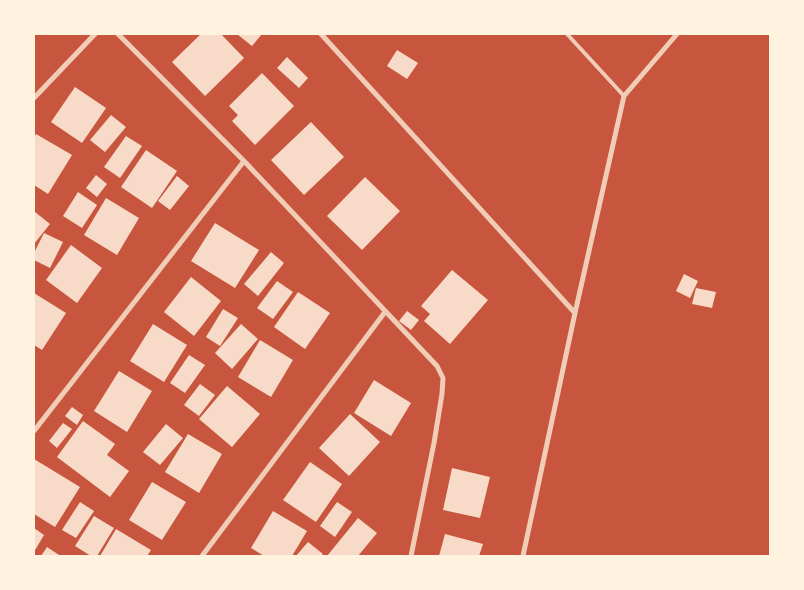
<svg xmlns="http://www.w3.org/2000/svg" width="804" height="590" viewBox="0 0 804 590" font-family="Karla,sans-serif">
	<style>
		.building { fill: #f7dbc8 }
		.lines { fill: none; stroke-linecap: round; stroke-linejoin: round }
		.service { stroke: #f1ccb7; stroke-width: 4 }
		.minor { stroke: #f1ccb7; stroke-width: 5 }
	</style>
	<rect width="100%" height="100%" fill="#c8553d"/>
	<path class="building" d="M 201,34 L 221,34 L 244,58 L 205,96 L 172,62 Z
		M 237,34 L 262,34 L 252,46 Z
		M 397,50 L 418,63 L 407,79 L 387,66 Z
		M 287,57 L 308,78 L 299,88 L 277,68 Z
		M 262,73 L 294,106 L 255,145 L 232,121 L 238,115 L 229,106 Z
		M 75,87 L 106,108 L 82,143 L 51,122 Z
		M 111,115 L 126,127 L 105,152 L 90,140 Z
		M 311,122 L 344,157 L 304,195 L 271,160 Z
		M 36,134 L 72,155 L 48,194 L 34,185 L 34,138 Z
		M 126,136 L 142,146 L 120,178 L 104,167 Z
		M 146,150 L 177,171 L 152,208 L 121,187 Z
		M 96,175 L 107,184 L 97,197 L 86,188 Z
		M 177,176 L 189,186 L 170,210 L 158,201 Z
		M 365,177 L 400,211 L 362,250 L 327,216 Z
		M 78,192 L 97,205 L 82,228 L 63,216 Z
		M 106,198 L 139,218 L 117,255 L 84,235 Z
		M 35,212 L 50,224 L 34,244 L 34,214 Z
		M 215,223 L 259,250 L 235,288 L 191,261 Z
		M 44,233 L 63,242 L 50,268 L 34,260 L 34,253 Z
		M 71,245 L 102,268 L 77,303 L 46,280 Z
		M 271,252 L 284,263 L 258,296 L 244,284 Z
		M 452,270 L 488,300 L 450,344 L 424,321 L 430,314 L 421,306 Z
		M 684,274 L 698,281 L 690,298 L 676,291 Z
		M 191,277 L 221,301 L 194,336 L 164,312 Z
		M 277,281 L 293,292 L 273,319 L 257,308 Z
		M 696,288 L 716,292 L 712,308 L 692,304 Z
		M 298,292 L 330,313 L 305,349 L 274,327 Z
		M 34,293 L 66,313 L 42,350 L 34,345 Z
		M 223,309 L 238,318 L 220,346 L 206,337 Z
		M 407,311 L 419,320 L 411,330 L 399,321 Z
		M 153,324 L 187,345 L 164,382 L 130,361 Z
		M 241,324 L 258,339 L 232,369 L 215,353 Z
		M 260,340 L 293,360 L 271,397 L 238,377 Z
		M 189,355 L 205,365 L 185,393 L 170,383 Z
		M 119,371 L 152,391 L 127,432 L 94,411 Z
		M 374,380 L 411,403 L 391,436 L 354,413 Z
		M 200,384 L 215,395 L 199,416 L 184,405 Z
		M 227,386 L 260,414 L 232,447 L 199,419 Z
		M 72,407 L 83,415 L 77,425 L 65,416 Z
		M 350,414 L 380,442 L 349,476 L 319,448 Z
		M 83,421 L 115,444 L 107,455 L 129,471 L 110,497 L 57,457 Z
		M 63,423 L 72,429 L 57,448 L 49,441 Z
		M 166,424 L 183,438 L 160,465 L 143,452 Z
		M 188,434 L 222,454 L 199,493 L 165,472 Z
		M 34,459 L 80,487 L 55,527 L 34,514 Z
		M 310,462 L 342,484 L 316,522 L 283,500 Z
		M 452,468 L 490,477 L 480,518 L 443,510 Z
		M 152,482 L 186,502 L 162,540 L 129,520 Z
		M 80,502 L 94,511 L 76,538 L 62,530 Z
		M 337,502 L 352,512 L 335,537 L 320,526 Z
		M 273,511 L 307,531 L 292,556 L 264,556 L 251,548 Z
		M 94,516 L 114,528 L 97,556 L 91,556 L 75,546 Z
		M 358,518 L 377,533 L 358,556 L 327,556 Z
		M 34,528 L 44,535 L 34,552 Z
		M 116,529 L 151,550 L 147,556 L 100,556 Z
		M 445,534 L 483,544 L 479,556 L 439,556 Z
		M 308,542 L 323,554 L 321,556 L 296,556 Z
		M 47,547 L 59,555 L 58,556 L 41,556 Z"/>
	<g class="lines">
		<path class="service" d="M 567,34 L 624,96"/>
		<path class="minor" d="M 118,34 L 244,161 L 437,366 L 443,378 L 442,394 L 434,443 L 411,556
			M 321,34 L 575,313 L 523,556
			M 34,98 L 95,34
			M 575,313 L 624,96 L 677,34
			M 34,431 L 244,161
			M 202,556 L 385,312"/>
	</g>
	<rect width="804" height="590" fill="none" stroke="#fff3e0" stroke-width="70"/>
</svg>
